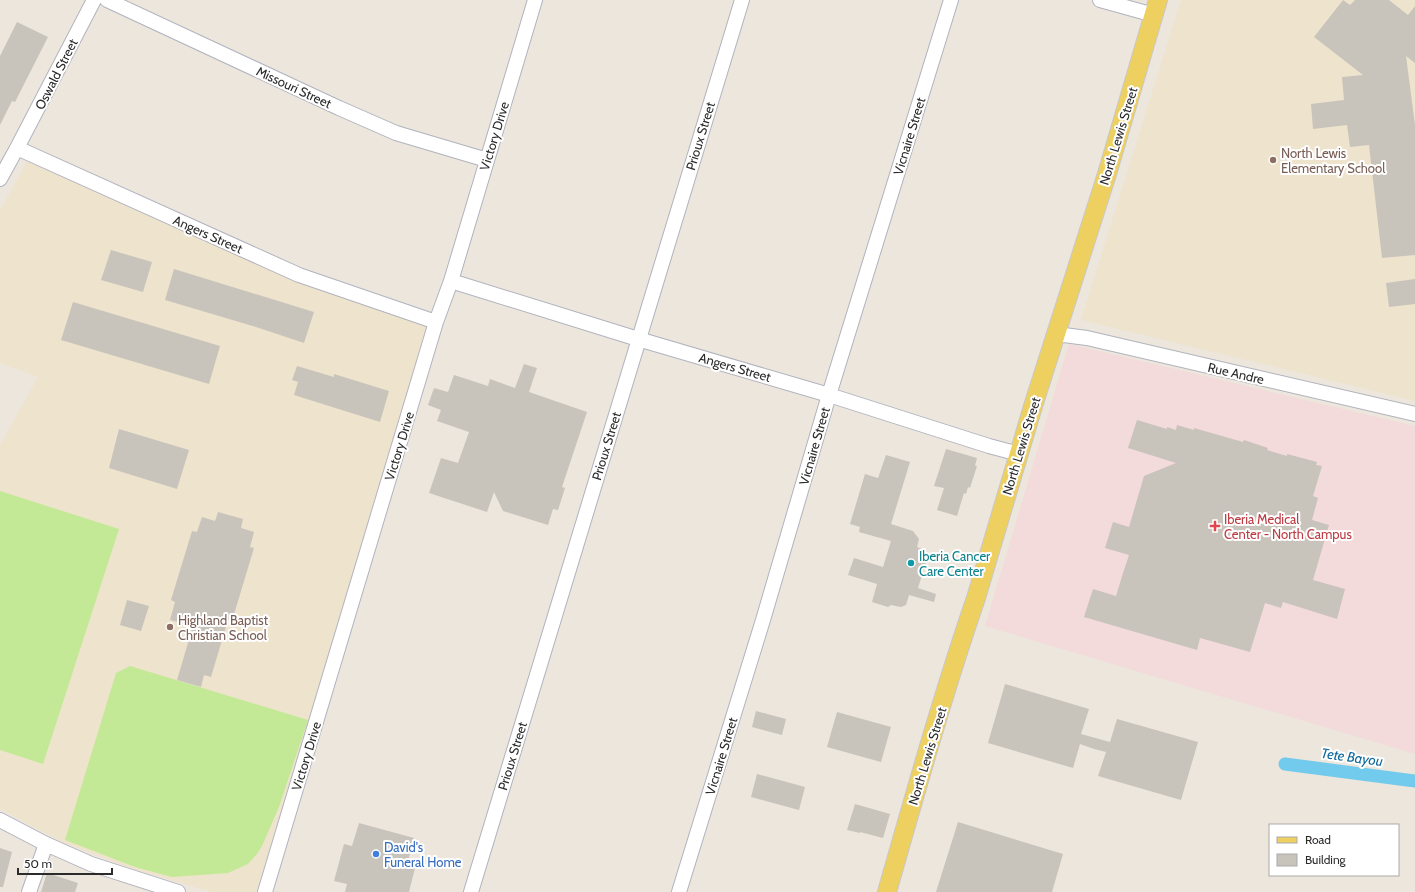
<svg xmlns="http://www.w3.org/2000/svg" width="1415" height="892" viewBox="0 0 1415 892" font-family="Cabin,sans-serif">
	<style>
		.education { fill: #eee3cd }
		.medical { fill: #f3dadb }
		.pitch { fill: #c4e996 }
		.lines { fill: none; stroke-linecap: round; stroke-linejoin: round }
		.canal { stroke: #72caec; stroke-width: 13 }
		.building { fill: #c8c4bb }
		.minor-casing { stroke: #b1b3be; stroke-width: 16 }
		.major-casing { stroke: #c8c8c8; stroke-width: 20 }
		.minor { stroke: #fff; stroke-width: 14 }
		.major { stroke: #eed060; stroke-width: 18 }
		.education-dot { fill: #8d6e63; stroke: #fff; stroke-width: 1.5 }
		.health-dot { fill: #e0444e; stroke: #fff; stroke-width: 1.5 }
		.culture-dot { fill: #0f9aa8; stroke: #fff; stroke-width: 1.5 }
		.shop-dot { fill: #3f7fe0; stroke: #fff; stroke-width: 1.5 }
		.labels { text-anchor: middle; stroke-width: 4; stroke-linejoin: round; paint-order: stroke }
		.street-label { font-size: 13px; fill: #2b2b2b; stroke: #fff }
		.education-label { font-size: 13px; fill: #785e54; stroke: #fff; text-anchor: start }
		.health-label { font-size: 13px; fill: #be3a42; stroke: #fff; text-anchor: start }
		.culture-label { font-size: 13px; fill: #0d838f; stroke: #fff; text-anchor: start }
		.shop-label { font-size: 13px; fill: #366cbe; stroke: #fff; text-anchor: start }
		.water-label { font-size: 14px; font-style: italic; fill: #10689a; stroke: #fff }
	</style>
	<rect width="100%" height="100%" fill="#ece6dd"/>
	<path class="education" d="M 1181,0 L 1415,0 L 1415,401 L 1081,320 Z
		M 27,161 L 256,262 L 436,322 L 256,892 L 212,892 L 129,868 L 64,843 L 0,809 L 0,445 L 38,377 L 0,363 L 0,211 Z"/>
	<path class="medical" d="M 1069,344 L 1415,426 L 1415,754 L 985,626 Z"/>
	<path class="pitch" d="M 0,491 L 119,529 L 43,764 L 0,750 Z
		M 130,666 L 308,720 L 279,807 L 262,846 L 257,854 L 248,864 L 228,873 L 172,877 L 135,867 L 65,840 L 116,673 Z"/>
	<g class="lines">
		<path class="canal" d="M 1285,764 L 1415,781"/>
	</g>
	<path class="building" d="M 1343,0 L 1350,5 L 1355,0 L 1389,0 L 1408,15 L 1415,6 L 1415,63 L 1406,56 L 1415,125 L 1415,255 L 1382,258 L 1369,145 L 1350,147 L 1347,125 L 1313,129 L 1311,104 L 1344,100 L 1342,77 L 1363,75 L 1314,37 Z
		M 17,22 L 48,37 L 15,102 L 12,101 L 0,125 L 0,56 Z
		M 111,250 L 152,262 L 143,292 L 101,280 Z
		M 174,269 L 314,312 L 304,343 L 256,327 L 165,300 Z
		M 1415,279 L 1415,304 L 1389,307 L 1386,283 Z
		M 73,302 L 220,346 L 209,384 L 61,340 Z
		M 524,364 L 537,368 L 529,392 L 587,412 L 562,487 L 565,488 L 558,510 L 553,509 L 548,525 L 503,511 L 494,492 L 487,512 L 429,493 L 441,458 L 458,463 L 469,432 L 437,421 L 441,410 L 428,405 L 434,388 L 448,392 L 454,375 L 488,386 L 490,379 L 515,388 Z
		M 297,366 L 334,377 L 334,374 L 389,391 L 380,422 L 294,395 L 298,382 L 292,380 Z
		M 1137,420 L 1167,429 L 1167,427 L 1176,430 L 1177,425 L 1194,430 L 1194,428 L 1243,442 L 1244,440 L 1268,448 L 1267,450 L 1287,456 L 1287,454 L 1317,462 L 1316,465 L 1322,466 L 1313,496 L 1318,498 L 1312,520 L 1329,525 L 1313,580 L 1345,589 L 1337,619 L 1283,602 L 1281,608 L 1265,603 L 1250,652 L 1200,638 L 1197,650 L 1084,617 L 1093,589 L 1116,596 L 1124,570 L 1129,555 L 1105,548 L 1113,522 L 1129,527 L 1144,476 L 1176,463 L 1128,448 Z
		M 119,429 L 189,450 L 177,489 L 109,468 Z
		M 946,449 L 977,458 L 975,466 L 977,466 L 970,488 L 968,487 L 966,494 L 964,493 L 957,516 L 937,510 L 944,488 L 934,486 Z
		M 886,455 L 910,462 L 891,524 L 913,531 L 919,539 L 917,547 L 924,550 L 922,558 L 927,559 L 918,588 L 936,594 L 934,602 L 909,595 L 906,605 L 901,607 L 891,605 L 888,607 L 872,602 L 877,584 L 848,575 L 854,558 L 883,567 L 891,541 L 859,532 L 860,527 L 850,524 L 865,474 L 878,478 Z
		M 218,512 L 243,519 L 241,528 L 254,532 L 250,547 L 254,548 L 232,621 L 228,620 L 211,677 L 204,675 L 201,687 L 177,680 L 193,626 L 170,620 L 175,602 L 171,600 L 192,531 L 197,532 L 202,517 L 215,521 Z
		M 127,600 L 149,606 L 141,631 L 120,625 Z
		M 1005,684 L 1089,709 L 1081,734 L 1110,742 L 1117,719 L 1198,742 L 1181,800 L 1098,776 L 1106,752 L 1094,749 L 1080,744 L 1073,768 L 988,743 Z
		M 756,711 L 786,719 L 782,735 L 752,727 Z
		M 837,712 L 891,727 L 881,762 L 827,747 Z
		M 757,774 L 805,787 L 799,810 L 751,797 Z
		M 855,804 L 890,814 L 883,838 L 860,832 L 860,833 L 847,830 Z
		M 958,822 L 1063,854 L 1052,892 L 936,892 Z
		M 359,823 L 414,838 L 408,861 L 416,864 L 409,892 L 345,892 L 347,884 L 334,881 L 344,844 L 352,846 Z
		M 0,848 L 12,852 L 3,887 L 0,887 Z
		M 47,873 L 78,883 L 75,892 L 41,892 Z"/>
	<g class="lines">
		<defs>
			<path id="minor" d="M 107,0 L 339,108 L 396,133 L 487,160
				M 1100,0 L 1154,15
				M 17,148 L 299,275 L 436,322
				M 0,179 L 17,148 L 94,0
				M 451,281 L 638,339 L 829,395 L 989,446 L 1019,454
				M 1056,334 L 1087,338 L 1415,414
				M 0,820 L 46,844 L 91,864 L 178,892
				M 29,892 L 46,844
				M 265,892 L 436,322 L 451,281 L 535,0
				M 471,892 L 742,0
				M 679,892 L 763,620 L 829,395 L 951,0"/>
			<path id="major" d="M 887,892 C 915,794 943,694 976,598 L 1034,403 L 1107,174 L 1158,0"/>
		</defs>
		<use href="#minor" class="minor-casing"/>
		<use href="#major" class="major-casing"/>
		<use href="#minor" class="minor"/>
		<use href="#major" class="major"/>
	</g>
	<g class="education-dot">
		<circle cx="1273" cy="160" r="4"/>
		<circle cx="170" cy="627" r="4"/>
	</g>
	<path class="health-dot" d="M1213 520h4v4h4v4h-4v4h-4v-4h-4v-4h4z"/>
	<circle class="culture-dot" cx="911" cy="563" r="4"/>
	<circle class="shop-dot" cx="376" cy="854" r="4"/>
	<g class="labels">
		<g class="street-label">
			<text transform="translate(56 74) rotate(-63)" y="5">Oswald Street</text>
			<text transform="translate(294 87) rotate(25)" y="5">Missouri Street</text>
			<text transform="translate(494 136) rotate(-73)" y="5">Victory Drive</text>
			<text transform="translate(700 136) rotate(-73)" y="5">Prioux Street</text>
			<text transform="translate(909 136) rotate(-73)" y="5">Vicnaire Street</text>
			<text transform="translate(1118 136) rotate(-73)" y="5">North Lewis Street</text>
			<text transform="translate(208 234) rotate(24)" y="5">Angers Street</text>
			<text transform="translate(735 367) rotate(16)" y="5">Angers Street</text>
			<text transform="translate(1236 373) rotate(13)" y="5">Rue Andre</text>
			<text transform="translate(399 446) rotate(-73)" y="5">Victory Drive</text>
			<text transform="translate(606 446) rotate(-73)" y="5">Prioux Street</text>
			<text transform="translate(814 446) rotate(-74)" y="5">Vicnaire Street</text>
			<text transform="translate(1021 446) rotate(-73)" y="5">North Lewis Street</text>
			<text transform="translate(306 756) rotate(-73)" y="5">Victory Drive</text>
			<text transform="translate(512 756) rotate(-73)" y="5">Prioux Street</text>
			<text transform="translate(721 756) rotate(-73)" y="5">Vicnaire Street</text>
			<text transform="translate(927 756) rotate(-73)" y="5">North Lewis Street</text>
		</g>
		<g class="education-label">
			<text x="1281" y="158">North Lewis<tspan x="1281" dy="15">Elementary School</tspan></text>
			<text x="178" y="625">Highland Baptist<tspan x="178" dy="15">Christian School</tspan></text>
		</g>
		<g class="health-label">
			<text x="1224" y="524">Iberia Medical<tspan x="1224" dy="15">Center - North Campus</tspan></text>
		</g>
		<g class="culture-label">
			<text x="919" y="561">Iberia Cancer<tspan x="919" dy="15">Care Center</tspan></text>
		</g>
		<g class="shop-label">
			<text x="384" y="852">David's<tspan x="384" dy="15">Funeral Home</tspan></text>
		</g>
		<g class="water-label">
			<text transform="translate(1352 757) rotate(8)" y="5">Tete Bayou</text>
		</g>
	</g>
	<rect x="1269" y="824" width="130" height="52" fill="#ffffff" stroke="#aaaaaa"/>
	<rect x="1277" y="837" width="20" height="6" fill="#eed060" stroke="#aaaaaa"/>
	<text x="1305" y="844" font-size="12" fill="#2b2b2b">Road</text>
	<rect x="1277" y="854" width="20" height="12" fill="#c8c4bb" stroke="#aaaaaa"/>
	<text x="1305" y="864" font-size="12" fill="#2b2b2b">Building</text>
	<path d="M18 868v6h94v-6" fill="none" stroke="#2b2b2b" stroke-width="2"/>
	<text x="24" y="868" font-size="12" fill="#2b2b2b" stroke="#ffffff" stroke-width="3" paint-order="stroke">50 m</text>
</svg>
